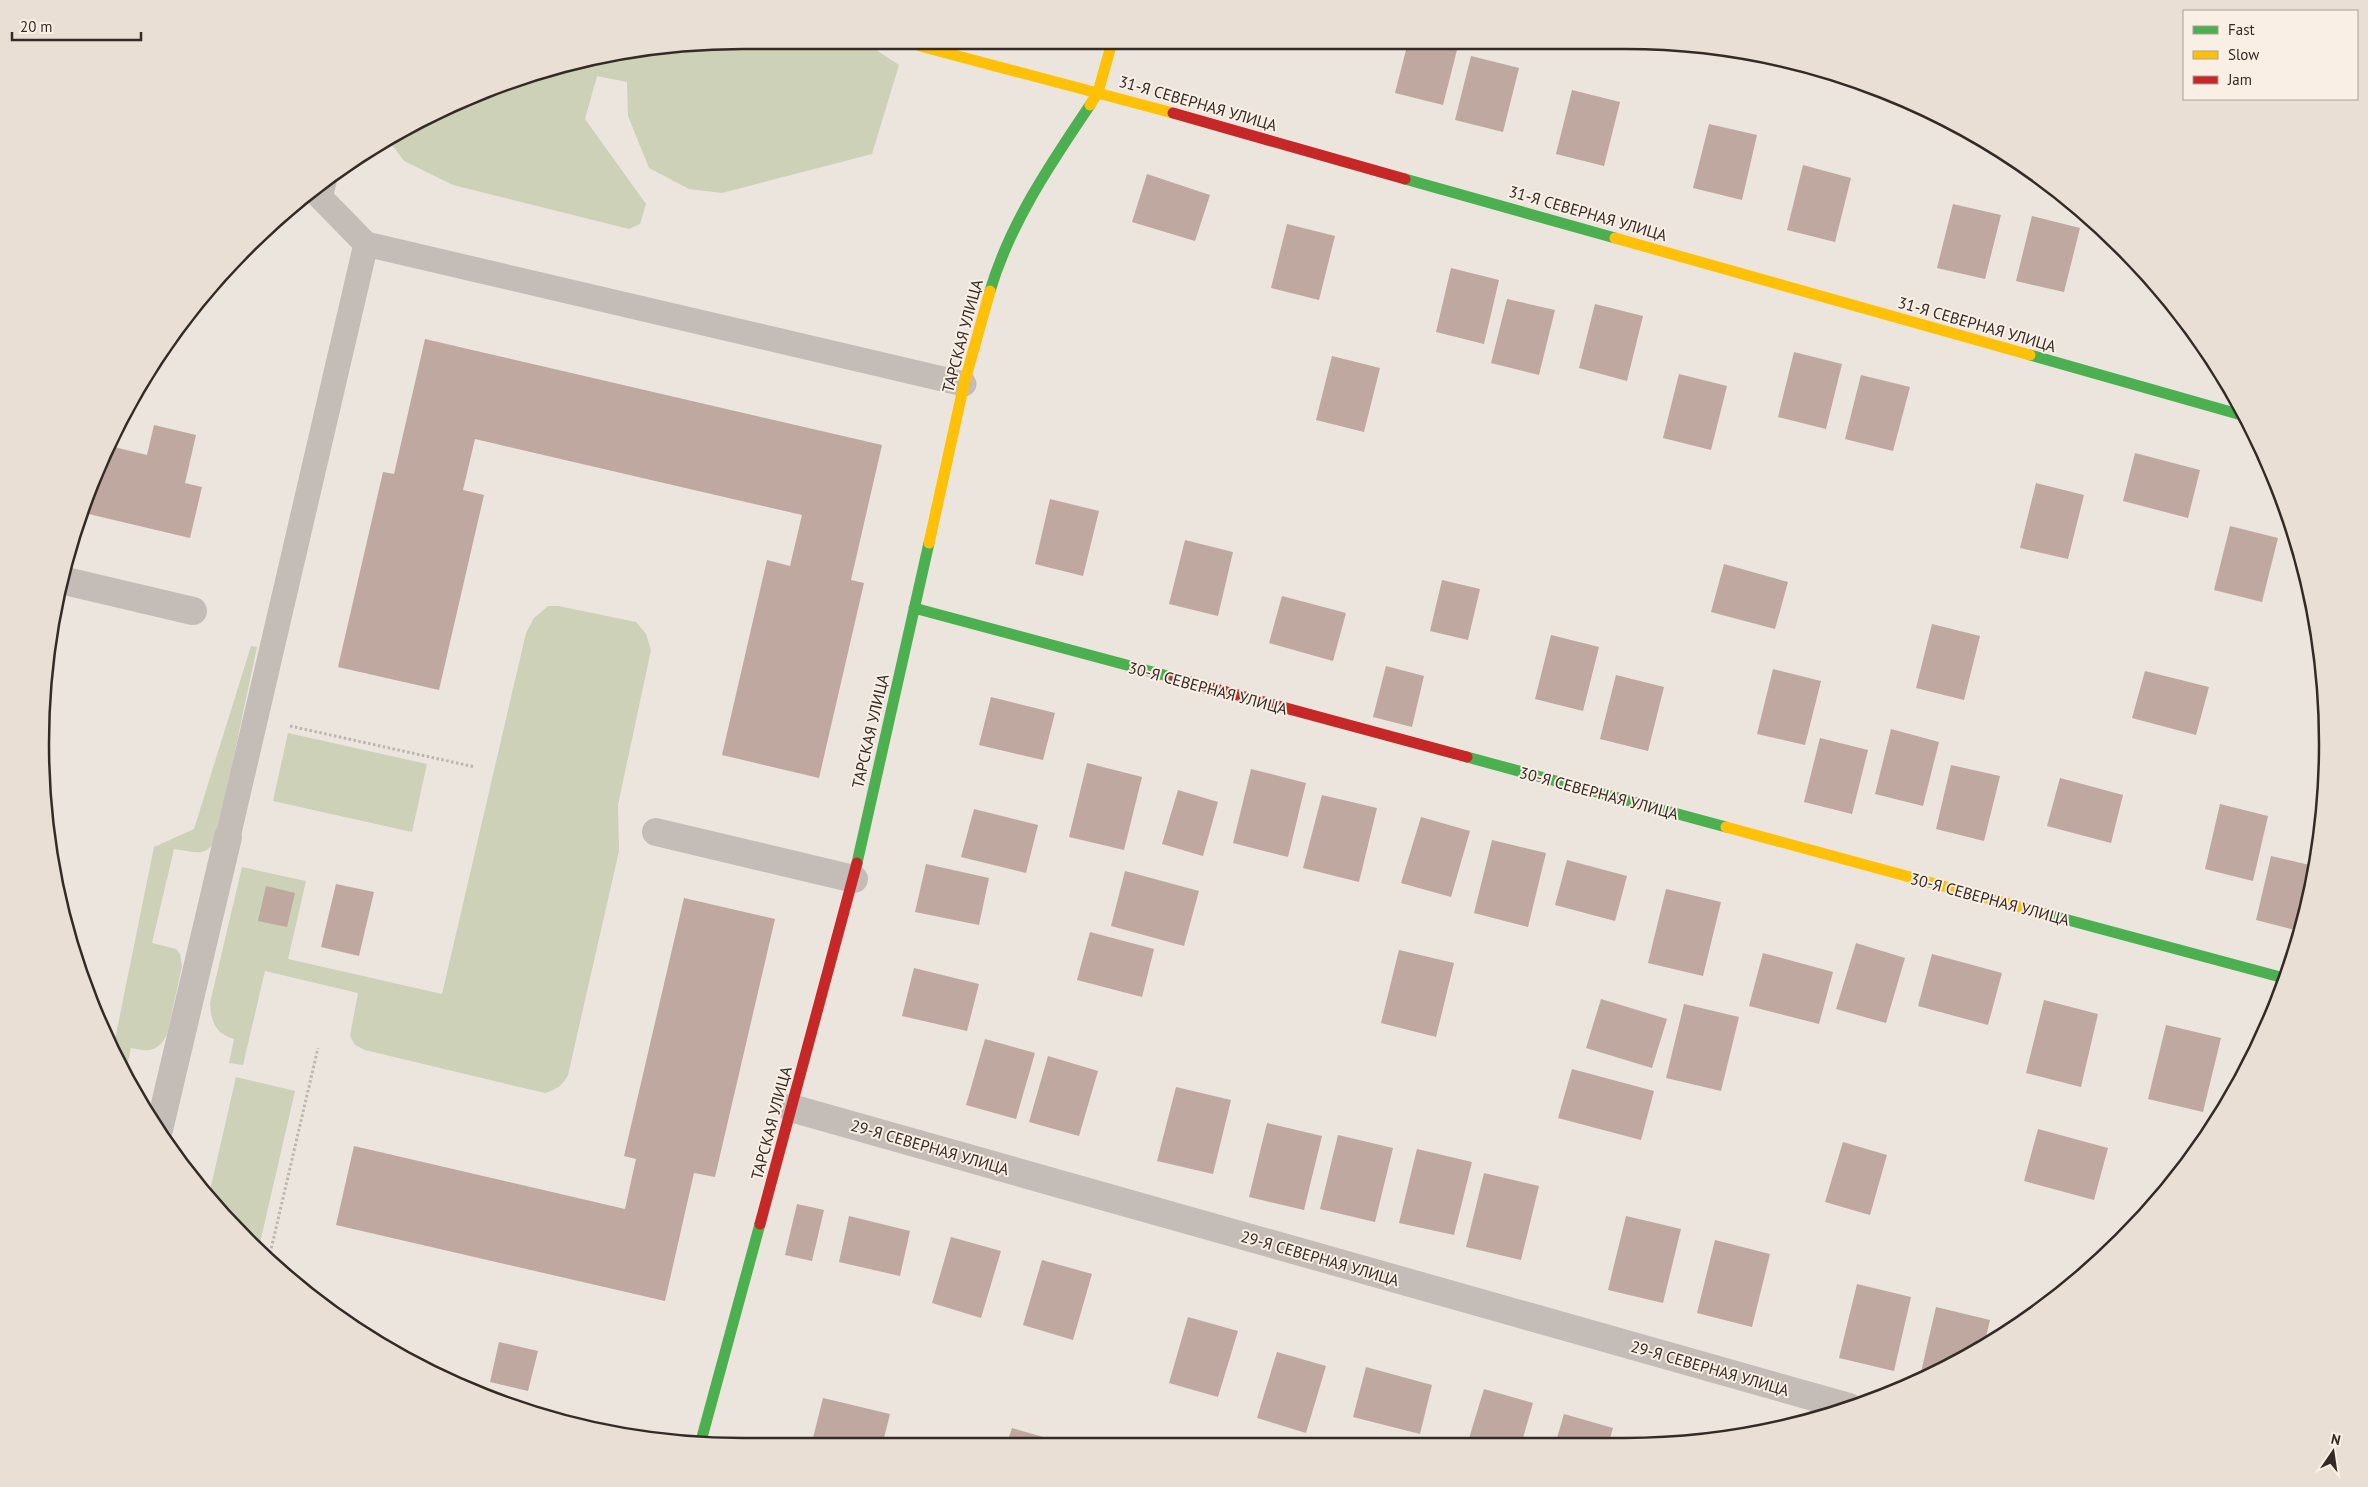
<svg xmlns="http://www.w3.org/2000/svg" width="2368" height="1487" viewBox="0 0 2368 1487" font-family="'PT Sans',sans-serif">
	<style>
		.green { fill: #ccd1b8 }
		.building { fill: #bfa89f }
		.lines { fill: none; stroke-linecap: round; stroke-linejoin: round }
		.path { stroke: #bdb5b0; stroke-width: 3; stroke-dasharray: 2.5 2.5; stroke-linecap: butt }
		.lane { stroke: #c4bdb7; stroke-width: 25 }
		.street { stroke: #c4bdb7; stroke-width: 28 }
		.fast { stroke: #4caf50; stroke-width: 11 }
		.slow { stroke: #ffc107; stroke-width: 11 }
		.jam { stroke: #c62828; stroke-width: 11 }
		.labels { text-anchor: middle; stroke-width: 4; stroke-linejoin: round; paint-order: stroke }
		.street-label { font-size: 16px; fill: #342a26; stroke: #f9efe4 }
		.rim { fill: none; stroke: #342a26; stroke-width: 2.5 }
	</style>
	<rect width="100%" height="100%" fill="#ebe5de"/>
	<path class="green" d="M 651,46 L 870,46 L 899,65 L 872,154 L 722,193 L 689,189 L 649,168 L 628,116 L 627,82 L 597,76 L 585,119 L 646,204 L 640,224 L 629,229 L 453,185 L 404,161 L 389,141 L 518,77 Z
		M 548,606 L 558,606 L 636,622 L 646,634 L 651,650 L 618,805 L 619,851 L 568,1075 C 563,1085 556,1090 545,1093 L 365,1050 L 355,1045 L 350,1036 L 358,993 L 265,971 L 243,1065 L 229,1063 L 234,1039 C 215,1033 211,1022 210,1003 L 242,867 L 306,881 L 288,959 L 442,994 L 526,633 L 534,618 Z
		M 251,646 L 257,647 L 217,836 C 207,860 194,851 174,849 L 152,943 L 176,949 L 180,954 L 182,966 L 167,1035 C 157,1052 149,1052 131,1048 L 125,1075 L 112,1054 L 154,847 L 194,829 Z
		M 288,733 L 427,764 L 412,832 L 273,801 Z
		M 236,1077 L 295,1091 L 260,1243 L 250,1240 L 208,1199 Z"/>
	<path class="building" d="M 1407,46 L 1458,46 L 1443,105 L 1395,93 Z
		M 1471,56 L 1519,68 L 1503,132 L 1455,120 Z
		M 1572,90 L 1620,102 L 1604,166 L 1556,154 Z
		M 1709,124 L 1757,135 L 1742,200 L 1693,188 Z
		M 1803,165 L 1851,178 L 1835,242 L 1787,230 Z
		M 1147,174 L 1210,195 L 1195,241 L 1132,222 Z
		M 1953,204 L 2001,215 L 1985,279 L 1937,268 Z
		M 2032,216 L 2080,228 L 2064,292 L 2016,281 Z
		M 1287,224 L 1335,236 L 1319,300 L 1271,288 Z
		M 1451,268 L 1499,280 L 1484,344 L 1436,332 Z
		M 1507,299 L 1555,310 L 1539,375 L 1491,363 Z
		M 1595,304 L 1643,316 L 1627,381 L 1579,368 Z
		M 425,339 L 882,445 L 851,580 L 864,583 L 819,778 L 722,755 L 767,560 L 790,566 L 802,515 L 475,439 L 463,490 L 484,495 L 439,690 L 338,667 L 383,472 L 394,474 Z
		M 1794,352 L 1842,364 L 1826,429 L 1778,417 Z
		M 1332,356 L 1380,368 L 1364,432 L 1316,420 Z
		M 1679,374 L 1727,386 L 1711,450 L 1663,438 Z
		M 1861,375 L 1910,387 L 1893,451 L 1845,439 Z
		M 154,425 L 196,435 L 185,483 L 202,487 L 190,538 L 80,512 L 110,446 L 147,455 Z
		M 2135,453 L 2200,470 L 2188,518 L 2123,501 Z
		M 2036,483 L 2084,495 L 2068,559 L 2020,548 Z
		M 1050,499 L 1099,511 L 1083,576 L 1035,564 Z
		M 2230,526 L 2278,538 L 2262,602 L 2214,590 Z
		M 1185,540 L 1233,552 L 1218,616 L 1169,604 Z
		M 1724,564 L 1788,582 L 1775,629 L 1711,612 Z
		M 1442,580 L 1480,589 L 1468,640 L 1430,631 Z
		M 1282,596 L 1346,613 L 1333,661 L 1269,643 Z
		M 1932,624 L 1980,636 L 1964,700 L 1916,688 Z
		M 1551,635 L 1599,647 L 1583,711 L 1535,699 Z
		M 1386,666 L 1424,676 L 1412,727 L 1373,717 Z
		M 1773,669 L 1821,681 L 1805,745 L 1757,734 Z
		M 2145,671 L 2209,687 L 2196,735 L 2132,718 Z
		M 1616,675 L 1664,687 L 1648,751 L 1600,739 Z
		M 991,697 L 1055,713 L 1043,760 L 979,745 Z
		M 1891,729 L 1939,742 L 1923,806 L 1875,794 Z
		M 1820,738 L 1868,750 L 1852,814 L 1804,802 Z
		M 1087,763 L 1142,777 L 1124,850 L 1069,837 Z
		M 1951,765 L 2000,776 L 1984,841 L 1936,829 Z
		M 1251,769 L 1306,783 L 1288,857 L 1233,843 Z
		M 2060,778 L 2123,795 L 2111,843 L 2047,826 Z
		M 1178,790 L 1218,802 L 1203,856 L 1162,844 Z
		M 1322,795 L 1377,808 L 1359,882 L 1303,868 Z
		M 2220,804 L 2268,816 L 2253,881 L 2205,869 Z
		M 974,809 L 1038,825 L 1026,873 L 961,857 Z
		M 1421,817 L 1470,831 L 1451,897 L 1401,883 Z
		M 1492,840 L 1546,853 L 1528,927 L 1474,913 Z
		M 2271,856 L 2314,866 L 2302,932 L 2256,920 Z
		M 1567,860 L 1627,876 L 1615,921 L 1555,905 Z
		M 926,864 L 989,878 L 979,925 L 915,912 Z
		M 1125,871 L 1199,891 L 1184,946 L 1111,926 Z
		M 336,884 L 374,892 L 359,956 L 321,947 Z
		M 266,886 L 295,893 L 287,927 L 258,921 Z
		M 1666,889 L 1721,902 L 1703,976 L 1648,963 Z
		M 684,898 L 775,919 L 715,1177 L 694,1173 L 665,1301 L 336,1225 L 354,1146 L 625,1209 L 636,1159 L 624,1156 Z
		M 1090,932 L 1154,949 L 1142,997 L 1077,980 Z
		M 1856,943 L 1905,958 L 1886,1023 L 1836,1009 Z
		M 1399,950 L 1454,963 L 1436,1037 L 1381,1023 Z
		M 1763,953 L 1833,972 L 1819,1024 L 1749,1006 Z
		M 1932,954 L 2002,973 L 1988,1025 L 1918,1006 Z
		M 914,968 L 979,984 L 967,1031 L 902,1016 Z
		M 1601,999 L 1667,1019 L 1652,1068 L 1586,1048 Z
		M 2044,1000 L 2098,1014 L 2081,1087 L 2026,1073 Z
		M 1684,1004 L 1739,1017 L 1721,1091 L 1666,1078 Z
		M 2166,1025 L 2221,1038 L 2203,1112 L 2148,1099 Z
		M 985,1039 L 1035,1053 L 1016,1119 L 966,1105 Z
		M 1048,1056 L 1098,1071 L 1079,1136 L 1029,1122 Z
		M 1572,1069 L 1654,1091 L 1641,1140 L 1558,1118 Z
		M 1176,1087 L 1231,1100 L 1213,1174 L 1157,1161 Z
		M 1267,1123 L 1322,1136 L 1304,1210 L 1249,1197 Z
		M 2038,1129 L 2108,1148 L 2094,1200 L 2024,1181 Z
		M 1338,1135 L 1393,1148 L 1375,1222 L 1320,1209 Z
		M 1843,1142 L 1887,1155 L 1870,1215 L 1825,1202 Z
		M 1417,1149 L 1472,1162 L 1454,1235 L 1399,1223 Z
		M 1484,1173 L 1539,1186 L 1521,1260 L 1466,1247 Z
		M 797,1204 L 824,1210 L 812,1261 L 785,1255 Z
		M 849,1216 L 910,1231 L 900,1276 L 839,1262 Z
		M 1626,1216 L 1681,1229 L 1663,1303 L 1608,1290 Z
		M 951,1237 L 1001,1251 L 981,1318 L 932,1303 Z
		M 1715,1240 L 1770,1254 L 1752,1327 L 1697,1313 Z
		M 1042,1260 L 1092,1274 L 1073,1340 L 1023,1325 Z
		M 1857,1284 L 1911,1297 L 1894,1371 L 1839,1358 Z
		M 1936,1307 L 1990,1320 L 1985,1341 L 1936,1374 L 1919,1381 Z
		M 1188,1317 L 1238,1331 L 1218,1397 L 1169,1383 Z
		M 499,1342 L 538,1351 L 528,1391 L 490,1382 Z
		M 1277,1352 L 1326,1366 L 1306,1433 L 1257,1418 Z
		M 1366,1367 L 1432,1385 L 1420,1434 L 1353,1417 Z
		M 1484,1389 L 1533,1403 L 1521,1445 L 1467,1445 Z
		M 823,1398 L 890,1414 L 883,1442 L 812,1442 Z
		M 1564,1414 L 1613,1428 L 1608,1445 L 1555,1445 Z
		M 1012,1428 L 1061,1442 L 1061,1443 L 1007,1443 Z"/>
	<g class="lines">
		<path class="path" d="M 290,726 L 475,767
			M 269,1258 L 318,1048"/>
		<path class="lane" d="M 324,182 L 320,197 L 366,244
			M 228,837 L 366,244 L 964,384"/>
		<path class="street" d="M 61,580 L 193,611
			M 656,832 L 854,879
			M 791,1108 L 1849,1407
			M 158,1134 L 228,837"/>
		<path class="fast" d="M 1405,179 L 1615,238
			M 990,291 C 1010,223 1051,163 1090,105
			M 2030,355 L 2245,416
			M 914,608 L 1175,678
			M 1467,757 L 1726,827
			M 857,863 L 929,543
			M 2042,913 L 2284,978
			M 701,1441 L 760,1224"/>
		<path class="slow" d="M 920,46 L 1173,113
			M 1090,105 L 1098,92 L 1111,46
			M 1615,238 L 2030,355
			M 929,543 L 964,384 L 990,291
			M 1726,827 L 2042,913"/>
		<path class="jam" d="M 1173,113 L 1405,179
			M 1175,678 L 1467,757
			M 760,1224 L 857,863"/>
	</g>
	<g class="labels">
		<g class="street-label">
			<text transform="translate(1198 103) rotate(16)" y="6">31-Я СЕВЕРНАЯ УЛИЦА</text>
			<text transform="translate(1588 213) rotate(16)" y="6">31-Я СЕВЕРНАЯ УЛИЦА</text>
			<text transform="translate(1977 324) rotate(16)" y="6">31-Я СЕВЕРНАЯ УЛИЦА</text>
			<text transform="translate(962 336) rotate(-75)" y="6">ТАРСКАЯ УЛИЦА</text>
			<text transform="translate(1208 688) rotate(15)" y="6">30-Я СЕВЕРНАЯ УЛИЦА</text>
			<text transform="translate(870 731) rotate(-77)" y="6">ТАРСКАЯ УЛИЦА</text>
			<text transform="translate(1599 793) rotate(15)" y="6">30-Я СЕВЕРНАЯ УЛИЦА</text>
			<text transform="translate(1990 899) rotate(15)" y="6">30-Я СЕВЕРНАЯ УЛИЦА</text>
			<text transform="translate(771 1123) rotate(-75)" y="6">ТАРСКАЯ УЛИЦА</text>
			<text transform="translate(930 1147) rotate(16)" y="6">29-Я СЕВЕРНАЯ УЛИЦА</text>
			<text transform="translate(1320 1258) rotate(16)" y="6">29-Я СЕВЕРНАЯ УЛИЦА</text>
			<text transform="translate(1710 1368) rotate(16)" y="6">29-Я СЕВЕРНАЯ УЛИЦА</text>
		</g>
	</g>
	<path d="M0 0H2368V1487H0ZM743 49H1625A694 694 0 0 1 2319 743V744A694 694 0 0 1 1625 1438H743A694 694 0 0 1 49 744V743A694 694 0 0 1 743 49Z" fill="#e9dfd5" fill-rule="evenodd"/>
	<path class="rim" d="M743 49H1625A694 694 0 0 1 2319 743V744A694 694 0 0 1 1625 1438H743A694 694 0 0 1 49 744V743A694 694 0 0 1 743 49Z"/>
	<rect x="2183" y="10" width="175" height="90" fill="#f9efe4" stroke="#aaa098"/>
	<rect x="2193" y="26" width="25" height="8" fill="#4caf50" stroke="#aaa098"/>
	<text x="2228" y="35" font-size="15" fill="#342a26">Fast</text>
	<rect x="2193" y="51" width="25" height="8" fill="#ffc107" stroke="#aaa098"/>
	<text x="2228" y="60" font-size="15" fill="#342a26">Slow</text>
	<rect x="2193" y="76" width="25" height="8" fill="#c62828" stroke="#aaa098"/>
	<text x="2228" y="85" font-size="15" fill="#342a26">Jam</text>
	<g transform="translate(2333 1452) rotate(13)" stroke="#f9efe4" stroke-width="4" paint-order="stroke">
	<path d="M0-4L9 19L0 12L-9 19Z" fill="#342a26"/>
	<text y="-8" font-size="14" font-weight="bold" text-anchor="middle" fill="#342a26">N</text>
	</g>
	<path d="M12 32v8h129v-8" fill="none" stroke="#342a26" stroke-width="2.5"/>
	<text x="20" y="32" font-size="15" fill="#342a26" stroke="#f9efe4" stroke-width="4" paint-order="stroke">20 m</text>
</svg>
